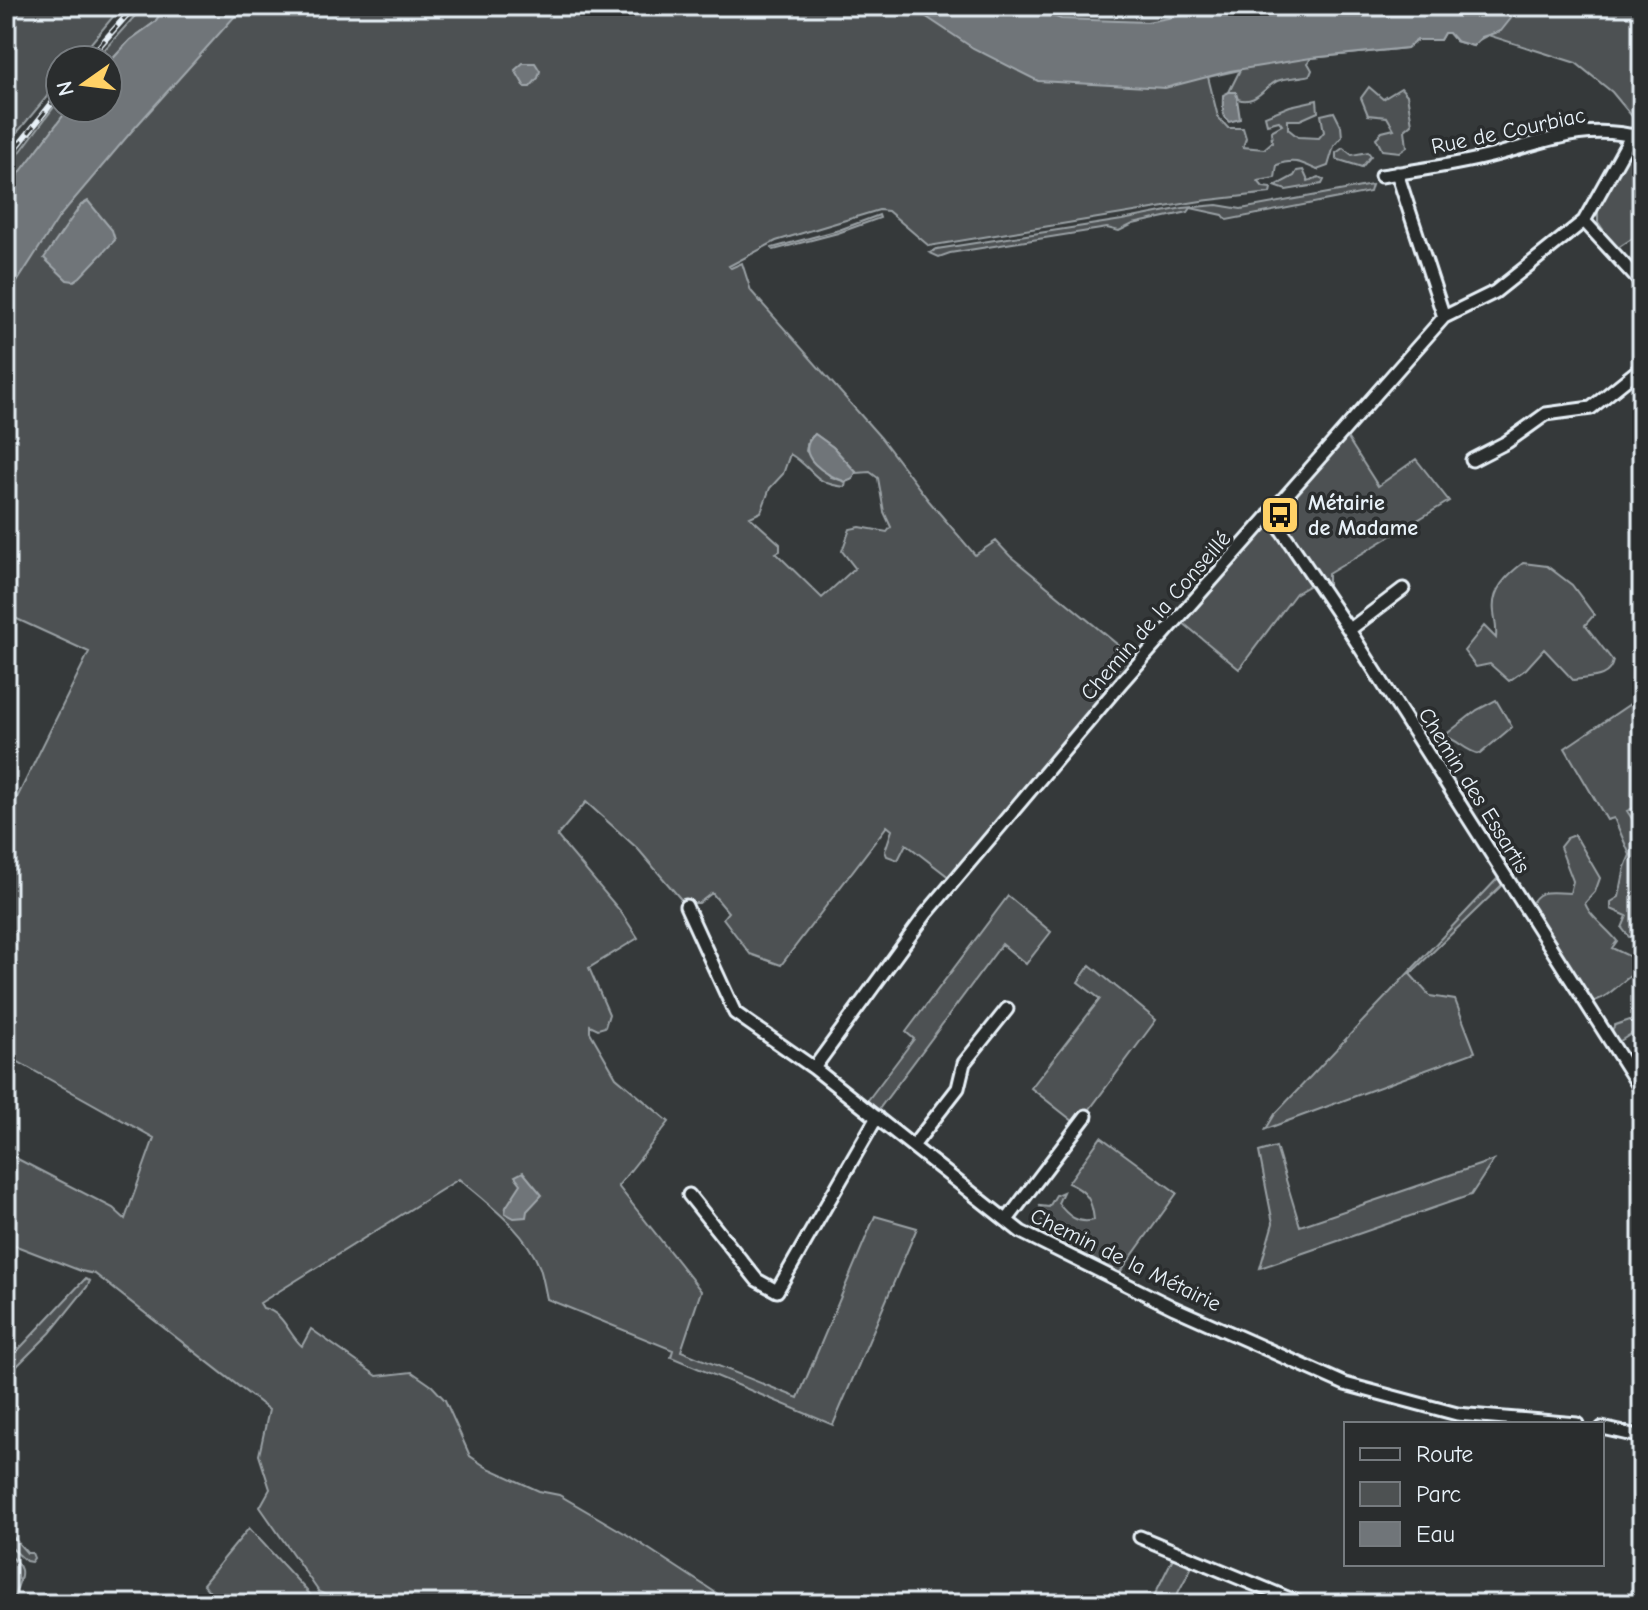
<svg xmlns="http://www.w3.org/2000/svg" width="1648" height="1610" viewBox="0 0 1648 1610" font-family="'Comic Neue',sans-serif">
	<style>
		.green { fill: #4d5152; stroke: #9aa1a5; stroke-width: 2; fill-rule: evenodd }
		.water { fill: #707579; stroke: #a0a7ac; stroke-width: 2 }
		.lines { fill: none; stroke-linecap: round; stroke-linejoin: round }
		.minor-casing { stroke: #e8f1f8; stroke-width: 17 }
		.minor { stroke: #2a2d2e; stroke-width: 11 }
		.rail-casing { stroke: #e8f1f8; stroke-width: 6 }
		.rail { stroke: #2a2d2e; stroke-width: 3; stroke-dasharray: 9; stroke-linecap: butt }
		.labels { text-anchor: middle; stroke-width: 7; stroke-linejoin: round; paint-order: stroke }
		.street-label { font-size: 22px; fill: #e8f1f8; stroke: #2a2d2e }
		.poi-label { font-size: 22px; font-weight: bold; fill: #e8f1f8; stroke: #2a2d2e; text-anchor: start }
	</style>
	<rect width="100%" height="100%" fill="#35393a"/>
	<filter id="ink" filterUnits="userSpaceOnUse"><feTurbulence type="fractalNoise" baseFrequency=".0125" numOctaves="2"/><feDisplacementMap in="SourceGraphic" scale="16" xChannelSelector="R" yChannelSelector="G"/><feConvolveMatrix kernelMatrix="1 2 1 2 8 2 1 2 1" color-interpolation-filters="sRGB"/></filter>
	<g filter="url(#ink)">
		<path class="green" d="M 6,6 L 122,6 L 77,60 L 60,60 L 60,81 L 6,146 Z
			M 144,6 L 165,6 L 155,22 L 130,40 L 108,64 L 108,60 L 95,60 Z
			M 193,6 L 1642,6 L 1642,232 L 1616,249 L 1598,222 L 1598,211 L 1641,127 L 1612,92 L 1576,63 L 1488,35 L 1475,42 L 1473,46 L 1456,41 L 1449,33 L 1444,33 L 1440,40 L 1417,40 L 1407,48 L 1311,58 L 1308,63 L 1312,70 L 1310,75 C 1300,78 1287,77 1277,81 C 1263,88 1256,105 1238,99 L 1235,92 L 1229,92 L 1240,70 L 1208,77 L 1218,117 L 1228,128 L 1243,128 L 1246,138 L 1243,147 L 1264,149 L 1272,142 L 1271,131 L 1282,125 L 1279,121 L 1267,124 L 1265,116 L 1290,106 L 1317,100 L 1318,112 L 1300,120 L 1288,120 L 1288,129 L 1298,137 L 1319,138 L 1324,132 L 1321,115 L 1334,112 L 1341,126 L 1342,137 L 1334,146 L 1328,166 L 1317,170 C 1302,163 1293,158 1277,165 L 1275,178 L 1258,181 L 1263,187 L 1271,188 L 1270,193 L 1201,201 L 929,246 L 888,211 L 879,210 L 776,241 L 729,266 L 731,268 L 742,263 L 751,291 L 881,438 L 929,501 L 975,555 L 996,541 L 1010,556 L 1135,659 L 954,881 L 906,844 L 898,860 L 887,856 L 885,851 L 892,830 L 887,826 L 781,965 L 750,954 L 723,918 L 728,912 L 712,893 L 699,903 L 684,903 L 638,849 L 586,802 L 557,836 L 621,912 L 638,938 L 589,968 L 609,1014 L 605,1027 L 598,1029 L 590,1025 L 590,1032 L 616,1077 L 669,1122 L 618,1186 L 701,1291 L 681,1351 L 798,1398 L 875,1216 L 917,1228 L 833,1425 L 671,1357 L 673,1350 L 547,1299 C 545,1289 543,1278 540,1268 C 525,1230 489,1205 459,1179 L 260,1303 L 263,1308 C 285,1313 287,1333 302,1346 L 311,1329 L 377,1376 L 412,1372 L 432,1386 L 445,1400 L 470,1456 L 486,1467 L 539,1491 L 559,1495 L 626,1534 L 733,1604 L 345,1604 L 319,1592 L 260,1507 L 270,1489 L 259,1455 L 269,1410 L 95,1274 L 81,1271 L 6,1242 L 6,1153 L 113,1208 L 125,1219 L 154,1138 L 6,1055 L 6,820 L 89,652 L 6,614 L 6,240 L 108,108 ZM 815,434 L 833,447 L 857,473 L 870,472 L 878,478 L 884,512 L 891,527 L 887,532 L 860,527 L 850,529 L 842,551 L 855,568 L 822,598 L 776,553 L 780,551 L 780,544 L 750,517 L 761,512 L 770,488 L 783,474 L 790,454 C 815,469 812,484 845,487 L 846,482 L 831,477 L 806,451 L 808,440 Z
			M 1369,87 L 1383,99 L 1401,88 L 1407,95 L 1412,124 L 1405,130 L 1407,147 L 1400,152 L 1382,150 L 1376,138 L 1382,132 L 1394,129 L 1387,117 L 1368,115 L 1361,98 Z
			M 60,99 L 60,108 L 69,108 L 6,191 L 6,171 Z
			M 1343,148 L 1352,155 L 1368,152 L 1371,156 L 1362,167 L 1336,159 L 1336,153 Z
			M 1303,170 L 1308,181 L 1319,177 L 1324,180 L 1322,184 L 1286,190 L 1275,186 L 1294,176 L 1297,171 Z
			M 1372,185 L 1370,192 L 1227,220 L 1223,215 L 1191,208 L 1188,212 L 1133,224 L 1119,231 L 1107,228 L 950,253 L 939,257 L 930,253 L 937,249 L 1122,220 L 1183,208 L 1217,205 L 1241,209 Z
			M 879,215 L 880,218 L 838,233 L 774,250 L 772,248 L 839,230 Z
			M 1343,431 L 1378,486 L 1416,459 L 1449,501 L 1328,574 L 1328,588 L 1323,592 L 1315,582 L 1296,593 L 1239,669 L 1177,618 Z
			M 1523,563 L 1547,566 L 1572,585 L 1594,615 L 1585,625 L 1613,661 C 1609,680 1590,677 1573,680 L 1544,649 L 1526,669 L 1509,681 L 1490,664 L 1476,667 L 1464,651 L 1484,626 L 1496,638 C 1497,628 1495,621 1494,612 C 1491,590 1507,575 1523,563 Z
			M 1642,696 L 1642,804 L 1627,811 L 1642,834 L 1642,935 L 1629,937 L 1622,928 L 1627,916 L 1611,909 L 1611,902 L 1619,897 L 1625,867 L 1630,855 L 1614,818 L 1607,820 L 1565,748 Z
			M 1496,700 L 1512,727 L 1480,754 C 1464,751 1459,740 1444,736 L 1477,710 Z
			M 1575,835 L 1600,878 L 1595,892 L 1585,903 C 1589,916 1608,929 1617,941 L 1612,948 L 1629,956 L 1637,964 L 1642,961 L 1642,972 L 1638,971 C 1621,980 1609,999 1590,1002 L 1530,907 C 1538,887 1552,893 1570,893 L 1573,881 L 1560,847 L 1567,838 Z
			M 1499,877 L 1503,884 L 1410,974 L 1430,996 L 1455,1000 L 1475,1052 L 1266,1129 L 1275,1114 Z
			M 1008,896 L 1051,932 L 1026,964 L 1002,944 L 876,1113 L 865,1104 L 914,1039 L 906,1032 Z
			M 1090,965 L 1156,1020 L 1078,1125 L 1031,1088 L 1100,999 L 1078,982 Z
			M 1642,1016 L 1642,1027 L 1617,1043 L 1612,1030 L 1615,1025 Z
			M 1101,1137 L 1177,1193 L 1116,1278 L 1034,1238 L 1036,1229 L 1044,1218 L 1040,1206 L 1049,1207 L 1056,1195 L 1063,1192 L 1058,1203 C 1067,1215 1078,1225 1094,1220 C 1092,1200 1087,1191 1068,1183 Z
			M 1276,1147 L 1300,1226 L 1494,1160 L 1471,1195 L 1260,1268 L 1273,1223 L 1259,1152 Z
			M 85,1279 L 90,1281 L 87,1287 L 50,1333 L 6,1377 L 6,1363 Z
			M 249,1528 L 319,1604 L 264,1604 L 258,1597 L 250,1604 L 220,1604 L 203,1584 Z
			M 6,1529 L 27,1553 L 32,1553 L 34,1558 L 31,1562 L 26,1561 L 6,1543 Z
			M 6,1552 C 33,1574 17,1576 13,1604 L 6,1604 Z
			M 1176,1552 L 1196,1559 L 1172,1604 L 1150,1604 Z"/>
		<path class="water" d="M 165,6 L 244,6 L 131,132 L 59,217 L 6,299 L 6,191 L 69,108 L 108,108 L 108,64 L 130,40 L 155,22 Z
			M 910,6 L 1027,6 L 1061,19 L 1147,22 L 1232,6 L 1538,6 L 1513,16 L 1501,31 L 1482,37 L 1473,46 L 1456,41 L 1449,33 L 1444,33 L 1440,40 L 1417,40 L 1407,48 L 1311,58 L 1230,71 L 1165,88 L 1038,81 L 973,48 Z
			M 523,63 L 535,63 L 540,71 L 538,78 L 530,87 L 525,87 L 515,70 Z
			M 1229,92 L 1236,92 L 1240,119 L 1229,122 C 1221,115 1223,105 1223,95 Z
			M 88,201 L 112,230 L 115,240 L 80,277 L 74,281 L 67,280 L 44,258 L 81,205 Z
			M 815,434 L 833,447 L 856,472 L 853,479 L 846,482 C 828,476 791,456 815,434 Z
			M 523,1172 L 542,1195 L 527,1211 L 526,1217 L 514,1218 L 505,1213 L 506,1207 L 521,1184 L 515,1176 Z"/>
		<g class="lines">
			<defs>
				<path id="minor" d="M 1397,173 L 1444,317
					M 1381,176 C 1418,170 1455,165 1491,156 C 1544,142 1586,122 1642,138
					M 1584,221 L 1642,284
					M 1472,460 L 1507,442 L 1546,414 L 1591,408 L 1642,367
					M 1270,513 L 1349,630 L 1642,1091
					M 1349,630 L 1403,589
					M 686,906 L 735,1013 L 814,1068 L 1021,1232 L 1174,1308 L 1345,1384 L 1457,1414 L 1577,1424
					M 814,1068 L 926,914 L 1121,683 L 1444,317 L 1495,292 L 1584,221 L 1632,135
					M 913,1146 L 958,1088 L 964,1063 L 1007,1009
					M 689,1195 L 757,1280 L 777,1291 L 877,1117
					M 1007,1220 L 1086,1116
					M 1602,1428 L 1642,1437
					M 1140,1537 L 1302,1604"/>
			</defs>
			<use href="#minor" class="minor-casing"/>
			<use href="#minor" class="minor"/>
			<defs>
				<path id="rail" d="M 87,60 L 135,6
					M 6,161 L 60,93"/>
			</defs>
			<use href="#rail" class="rail-casing"/>
			<use href="#rail" class="rail"/>
		</g>
	</g>
	<defs>
		<symbol id="bus-square" viewBox="-11 -11 22 22"><rect x="-9" y="-9" width="18" height="18" rx="4" fill="#ffd166" stroke="#2a2d2e"/><path d="M-5-6H5V4H4V6H2V4H-2V6H-4V4H-5ZM-3.5-4V0h7V-4ZM-3.5 1.2v1.5H-2V1.2ZM2 1.2v1.5H3.5V1.2Z" fill="#111"/></symbol>
	</defs>
	<g fill-rule="evenodd">
		<use href="#bus-square" x="1258" y="493" width="44" height="44"/>
	</g>
	<g class="labels">
		<g class="street-label">
			<text transform="translate(1508 130) rotate(-12)" y="8">Rue de Courbiac</text>
			<text transform="translate(1155 615) rotate(-49)" y="8">Chemin de la Conseillé</text>
			<text transform="translate(1475 790) rotate(58)" y="8">Chemin des Essartis</text>
			<text transform="translate(1126 1259) rotate(26)" y="8">Chemin de la Métairie</text>
		</g>
		<g class="poi-label">
			<text x="1308" y="510">Métairie<tspan x="1308" dy="25">de Madame</tspan></text>
		</g>
	</g>
	<rect width="1648" height="1610" fill="none" stroke="#2a2d2e" stroke-width="32"/>
	<rect x="16" y="16" width="1616" height="1578" fill="none" stroke="#e8f1f8" stroke-width="3" filter="url(#ink)"/>
	<rect x="1344" y="1422" width="260" height="144" fill="#2a2d2e" stroke="#767b7f" stroke-width="2"/>
	<rect x="1360" y="1448" width="40" height="12" fill="#2a2d2e" stroke="#767b7f" stroke-width="2"/>
	<text x="1416" y="1462" font-size="24" fill="#e8f1f8">Route</text>
	<rect x="1360" y="1482" width="40" height="24" fill="#4d5152" stroke="#767b7f" stroke-width="2"/>
	<text x="1416" y="1502" font-size="24" fill="#e8f1f8">Parc</text>
	<rect x="1360" y="1522" width="40" height="24" fill="#707579" stroke="#767b7f" stroke-width="2"/>
	<text x="1416" y="1542" font-size="24" fill="#e8f1f8">Eau</text>
	<g transform="translate(84 84) rotate(256)"><circle r="38" fill="#2a2d2e" stroke="#767b7f" stroke-width="2"/>
	<path d="M0-6L14 30L0 20L-14 30Z" fill="#ffd166"/>
	<text y="-12" font-size="22" font-weight="bold" text-anchor="middle" fill="#e8f1f8">N</text>
	</g>
</svg>
